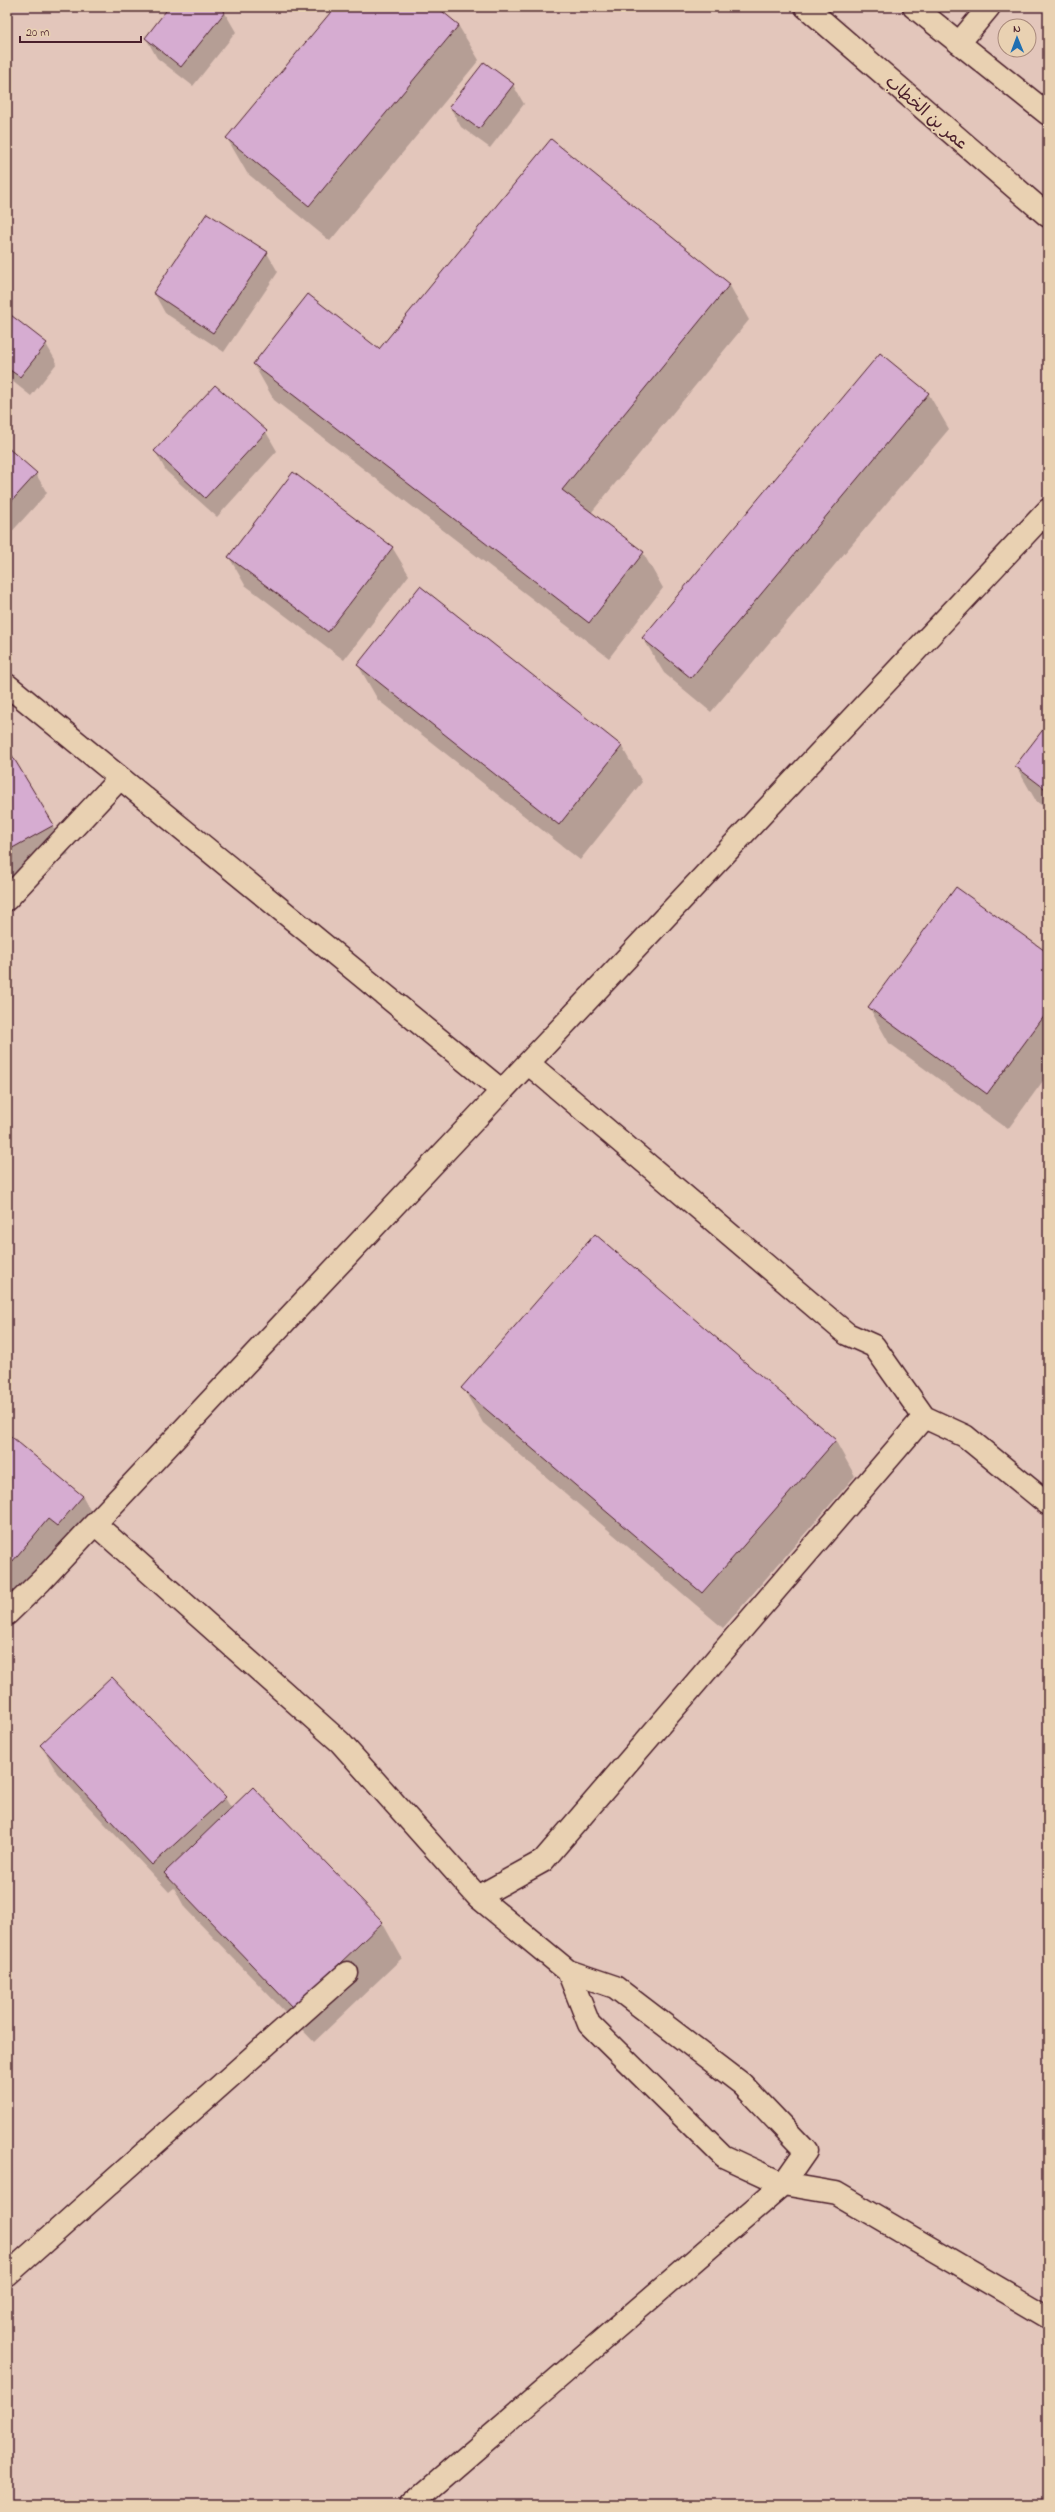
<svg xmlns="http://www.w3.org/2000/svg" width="1055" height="2512" viewBox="0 0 1055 2512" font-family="'Indie Flower','Playpen Sans Arabic',sans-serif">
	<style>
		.shadow { fill: #0003 }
		.building { fill: #d6acd1; stroke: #4a1f2b }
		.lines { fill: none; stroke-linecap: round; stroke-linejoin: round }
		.minor-casing { stroke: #4a1f2b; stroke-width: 25 }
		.minor { stroke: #e9d1b2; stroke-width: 22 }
		.labels { text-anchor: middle; stroke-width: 3.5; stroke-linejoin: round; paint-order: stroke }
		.street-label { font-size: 17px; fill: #4a1f2b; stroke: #e9d1b2 }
	</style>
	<rect width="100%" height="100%" fill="#e3c6bb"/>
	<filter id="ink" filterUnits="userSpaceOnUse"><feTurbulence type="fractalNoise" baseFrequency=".025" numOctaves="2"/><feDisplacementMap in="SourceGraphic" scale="8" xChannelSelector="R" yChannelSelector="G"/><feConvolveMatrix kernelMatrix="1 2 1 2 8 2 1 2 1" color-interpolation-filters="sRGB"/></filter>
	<g filter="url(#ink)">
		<path class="shadow" d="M 171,7 L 217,7 L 225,13 L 236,32 L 193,86 L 157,58 L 146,38 Z
			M 336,7 L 436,7 L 458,25 L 479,60 L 330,241 L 247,173 L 227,138 Z
			M 513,85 L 524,104 L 490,148 L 461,127 L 450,107 Z
			M 267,253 L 278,272 L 224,352 L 165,313 L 154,293 Z
			M 729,284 L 749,320 L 591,513 L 643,553 L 663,588 L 609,658 L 274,400 L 254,365 L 380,350 Z
			M 7,314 L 46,344 L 57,363 L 31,396 L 7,377 Z
			M 928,393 L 949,429 L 711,712 L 664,673 L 643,638 Z
			M 266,432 L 277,451 L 217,517 L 166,471 L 155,451 Z
			M 7,449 L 36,474 L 47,493 L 7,537 Z
			M 392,547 L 409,575 L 344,660 L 245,585 L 229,557 Z
			M 421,587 L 622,747 L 642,782 L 580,860 L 378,700 L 358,665 Z
			M 1048,724 L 1048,810 L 1036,801 L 1016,766 Z
			M 7,749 L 69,854 L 7,888 Z
			M 1048,954 L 1048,1074 L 1008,1129 L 889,1043 L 869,1007 Z
			M 463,1388 L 835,1440 L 855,1476 L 723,1628 L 483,1423 Z
			M 7,1435 L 82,1496 L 98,1524 L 7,1604 Z
			M 41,1745 L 225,1798 L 232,1809 L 382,1922 L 402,1958 L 314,2042 L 185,1908 L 174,1888 L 169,1892 L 57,1773 Z"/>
		<path class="building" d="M 169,7 L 219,7 L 225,12 L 181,67 L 145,38 Z
			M 335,7 L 437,7 L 459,25 L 309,206 L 226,138 Z
			M 484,62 L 514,84 L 479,129 L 449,107 Z
			M 551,139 L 730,284 L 562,490 L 644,552 L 589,623 L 253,364 L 308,294 L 379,349 Z
			M 207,213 L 268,252 L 213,333 L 153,293 Z
			M 7,312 L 47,343 L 20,377 L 7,368 Z
			M 880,353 L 929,393 L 691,678 L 642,638 Z
			M 215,385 L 267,431 L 205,498 L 154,451 Z
			M 7,447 L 37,473 L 7,506 Z
			M 293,472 L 393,547 L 328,632 L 228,557 Z
			M 420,586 L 622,746 L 559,825 L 357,665 Z
			M 1048,723 L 1048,791 L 1015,766 Z
			M 7,747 L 54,825 L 7,851 Z
			M 956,887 L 1048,953 L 1048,1011 L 987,1094 L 868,1007 Z
			M 595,1234 L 836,1440 L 702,1593 L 461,1388 Z
			M 7,1433 L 83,1496 L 57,1526 L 48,1519 L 7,1568 Z
			M 112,1677 L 226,1797 L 152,1865 L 40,1745 Z
			M 253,1787 L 383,1922 L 293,2008 L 164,1873 Z"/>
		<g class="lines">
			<defs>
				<path id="minor" d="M 806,7 L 1048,216
					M 914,7 L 1048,114
					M 959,43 L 989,7
					M 7,685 L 502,1091
					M 7,899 L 119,779
					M 528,1063 L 847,1334 L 874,1346 L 924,1417 L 965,1436 L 1048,1504
					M 95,1524 L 340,1742 L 478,1897 L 568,1971 L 615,1987 L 742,2084 L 806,2151 L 783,2184 L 411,2505
					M 7,1614 L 41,1581 L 1048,510
					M 478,1897 L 543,1861 L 924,1417
					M 568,1971 L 589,2024 L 723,2156 L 783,2184 L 836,2193 L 1048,2317
					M 7,2275 L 347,1973"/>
			</defs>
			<use href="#minor" class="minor-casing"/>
			<use href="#minor" class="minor"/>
		</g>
	</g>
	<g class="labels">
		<g class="street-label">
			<text transform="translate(927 112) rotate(41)" y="6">عمر بن الخطاب</text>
		</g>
	</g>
	<rect width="1055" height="2512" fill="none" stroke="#e9d1b2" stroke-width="24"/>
	<rect x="12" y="12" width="1031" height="2488" fill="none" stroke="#4a1f2b" stroke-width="1.5" filter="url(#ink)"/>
	<g transform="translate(1017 38) rotate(359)"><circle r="19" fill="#e9d1b2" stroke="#a98a7c"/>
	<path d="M0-3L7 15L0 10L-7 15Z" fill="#1f6fb2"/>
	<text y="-6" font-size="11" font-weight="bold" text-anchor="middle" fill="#4a1f2b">N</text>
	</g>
	<path d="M20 36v6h121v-6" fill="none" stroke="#4a1f2b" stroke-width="2"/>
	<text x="26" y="36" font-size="12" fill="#4a1f2b" stroke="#e9d1b2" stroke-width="3" paint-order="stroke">20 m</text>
</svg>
